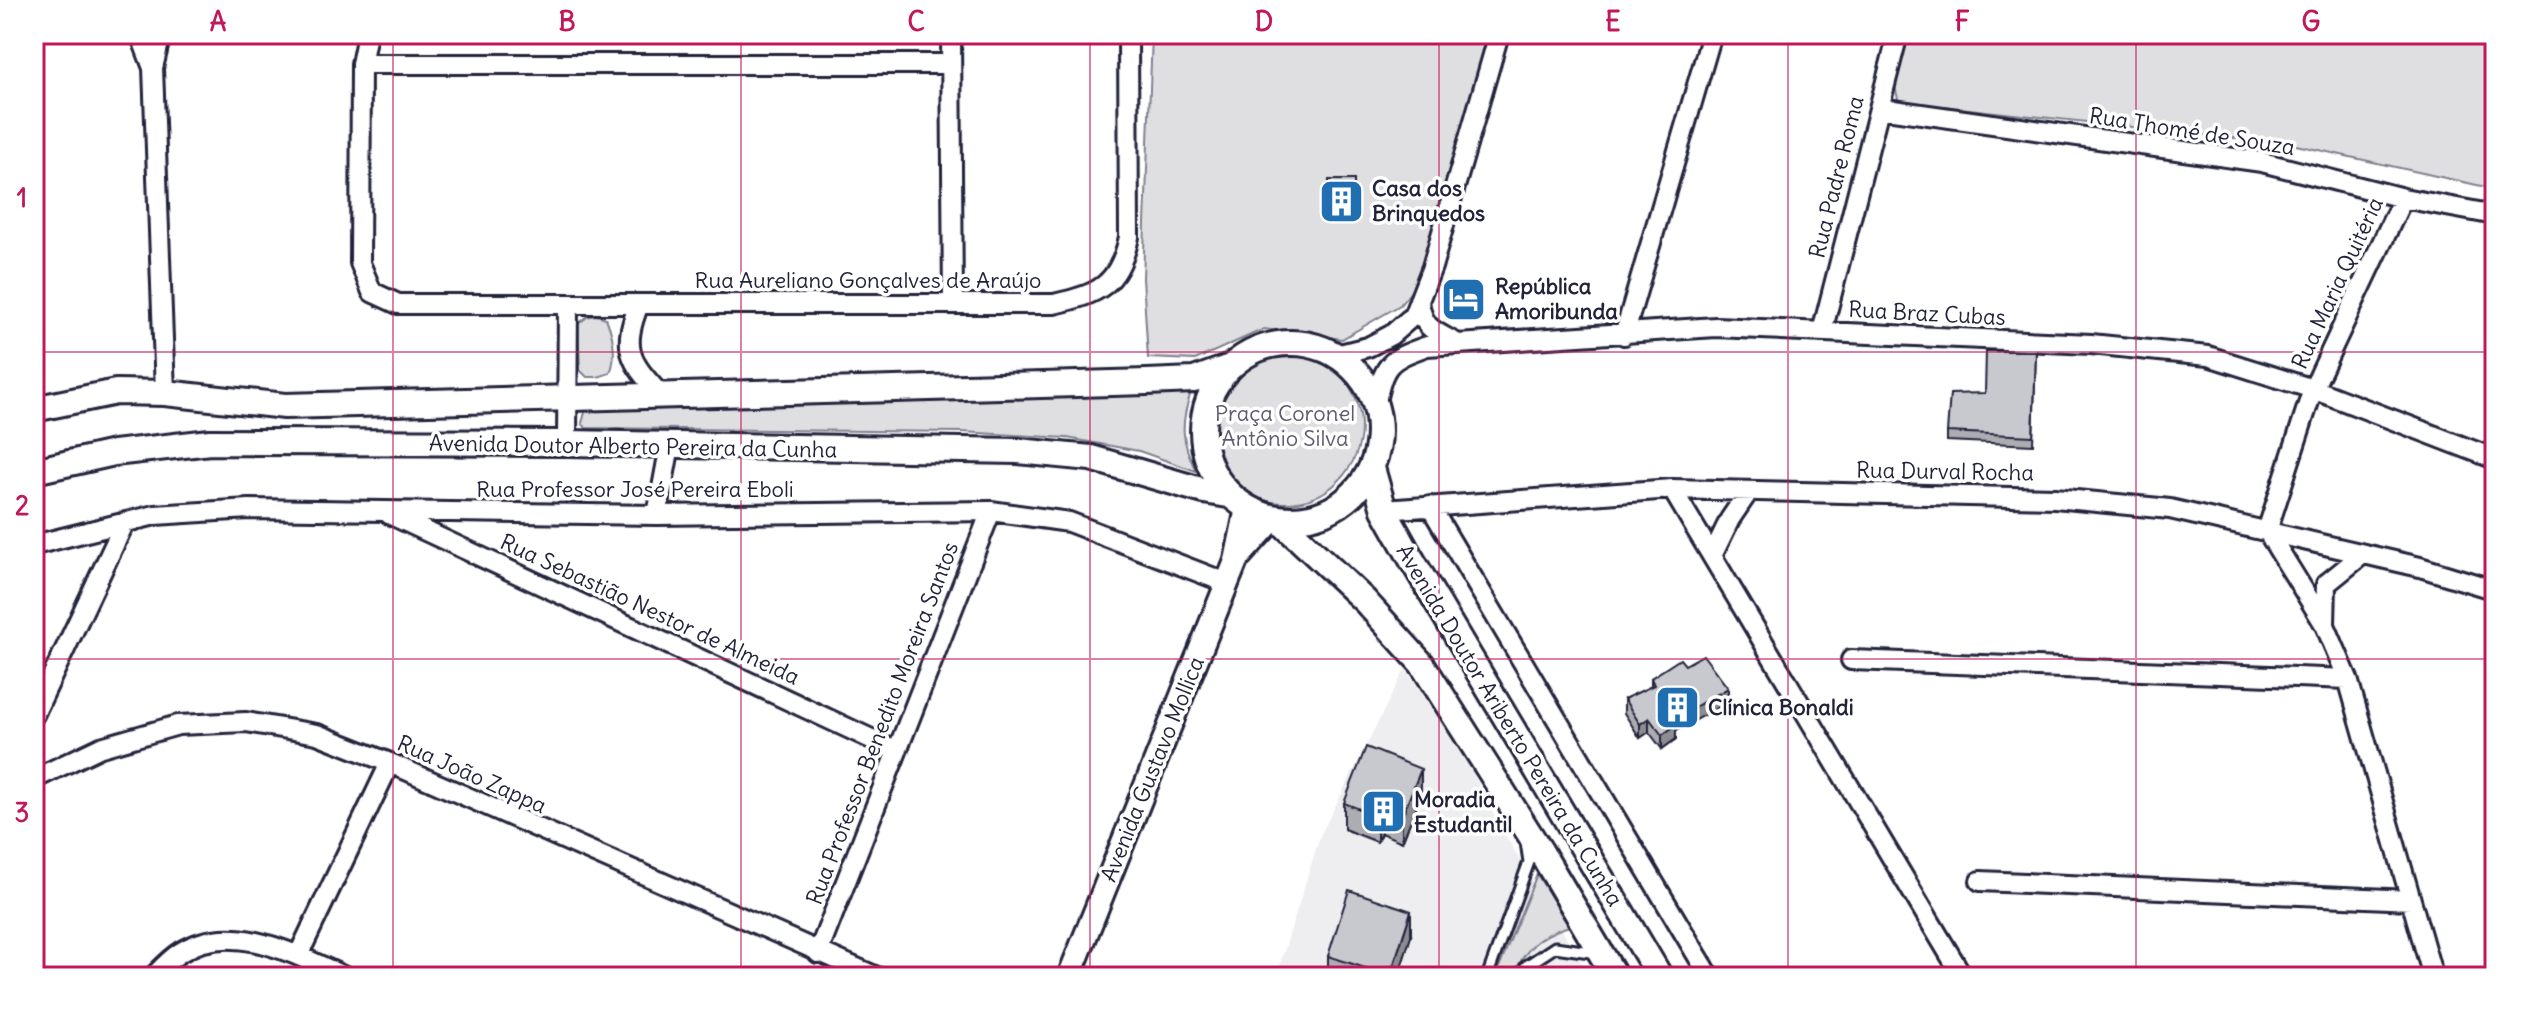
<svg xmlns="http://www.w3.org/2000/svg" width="2529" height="1011" viewBox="0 0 2529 1011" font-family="Delius,sans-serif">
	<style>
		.built { fill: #eeeef1 }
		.green { fill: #dfdfe2; stroke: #80808e; stroke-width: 2 }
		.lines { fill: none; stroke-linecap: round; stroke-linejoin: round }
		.service-casing { stroke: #22223b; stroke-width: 15 }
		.minor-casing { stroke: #22223b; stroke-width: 24 }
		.tertiary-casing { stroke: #22223b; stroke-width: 28 }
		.secondary-casing { stroke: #22223b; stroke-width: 30 }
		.service { stroke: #fff; stroke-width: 9 }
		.minor { stroke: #fff; stroke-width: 18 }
		.tertiary { stroke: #fff; stroke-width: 22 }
		.secondary { stroke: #fff; stroke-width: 24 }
		.wall { fill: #acacb2; stroke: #22223b; stroke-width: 2 }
		.shaded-wall { fill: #8c8c91; stroke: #22223b; stroke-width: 2 }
		.building { fill: #c8c8cf; stroke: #22223b; stroke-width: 2 }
		.grid { fill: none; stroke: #c2185b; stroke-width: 2; stroke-opacity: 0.55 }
		.labels { text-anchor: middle; stroke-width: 7; stroke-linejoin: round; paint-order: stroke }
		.street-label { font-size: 22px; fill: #22223b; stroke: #fff }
		.poi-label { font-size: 22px; font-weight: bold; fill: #22223b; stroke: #fff; text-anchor: start }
		.park-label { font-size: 22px; fill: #5b5b6d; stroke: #fff }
		.neatline { fill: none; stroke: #c2185b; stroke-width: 3 }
		.grid-label { font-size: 26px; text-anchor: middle; font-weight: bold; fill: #c2185b }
	</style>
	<rect width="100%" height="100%" fill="#fff"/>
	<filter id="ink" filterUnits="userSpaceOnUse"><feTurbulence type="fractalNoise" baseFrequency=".0125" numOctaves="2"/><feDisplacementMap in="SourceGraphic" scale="16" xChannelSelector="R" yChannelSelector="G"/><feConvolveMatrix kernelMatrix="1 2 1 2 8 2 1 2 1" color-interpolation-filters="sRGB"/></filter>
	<g filter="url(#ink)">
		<path class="built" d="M 1405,669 L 1457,742 L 1498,823 L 1590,977 L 1276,977 L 1320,836 Z"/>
		<path class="green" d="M 1152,34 L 1489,34 L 1420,280 L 1400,305 L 1342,339 L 1264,329 L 1195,360 L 1148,358 L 1143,278 Z
			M 1908,34 L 2495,34 L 2495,189 L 2296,145 L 1905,102 L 1898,99 L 1895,86 Z
			M 596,315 L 606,318 C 613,335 617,356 610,373 L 598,377 L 587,377 L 580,370 L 578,324 L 587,317 Z
			M1209 427a76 76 0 1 1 152 0a76 76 0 1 1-152 0Z
			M 1191,392 C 1180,424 1181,441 1196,471 L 1139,451 L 1067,438 L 962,432 L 586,428 L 582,423 L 586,409 Z
			M 1537,874 L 1569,926 C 1537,936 1527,947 1512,977 L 1495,977 Z"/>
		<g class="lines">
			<defs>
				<path id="service" d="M 1487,977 L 1529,862 L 1526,842
					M 1522,977 L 1526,966 L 1555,947 L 1597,953"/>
				<path id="minor" d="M 140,34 L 153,68 L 165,393
					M 367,34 L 361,64 L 360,263 L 372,292 L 398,304 L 1054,304 C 1099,294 1119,285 1129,237 L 1128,34
					M 951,34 L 953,304
					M 361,64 L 951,64
					M 153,68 L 161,34
					M 1879,108 L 2262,162 L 2403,198 L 2495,215
					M 2403,198 L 2313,389 L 2267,531 L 2325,625 L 2348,679 L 2433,977
					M 1419,300 C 1422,329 1434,331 1458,344
					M 639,304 C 622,348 628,360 660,394
					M 1822,332 L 1898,34
					M 1624,335 L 1712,34
					M 1336,355 L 1368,347 L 1391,335 L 1413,316 L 1432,267 L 1499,34
					M 1375,406 C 1384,364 1387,360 1427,346 L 1716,327 L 2091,344 L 2208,356 L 2313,389 L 2495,459
					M 567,443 L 568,304
					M 1672,489 L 1963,977
					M 1430,506 L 1710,977
					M 1384,510 L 1672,489 L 2055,498 L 2170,509 L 2420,567 L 2495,590
					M 389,514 L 897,751
					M 657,515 L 670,445
					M 34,545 L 155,515 L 249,509 L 657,515 L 991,511 L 1069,522 L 1227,583
					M 1712,556 L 1730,519 L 1749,491
					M 2325,625 L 2326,584 L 2363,554
					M 1851,660 L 2348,679
					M 34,715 L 125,522
					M 34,779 L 101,747 L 178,725 L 246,722 L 317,734 L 390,763 L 877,977
					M 1980,881 L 2411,900
					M 818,953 L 991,511
					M 298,956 L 390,763
					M 153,977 C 161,969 171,958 181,952 C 233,919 296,955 345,977"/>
				<path id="tertiary" d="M 1236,560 L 1274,518
					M 1069,977 L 1236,561 L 1247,508"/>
				<path id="secondary" d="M1203 431a88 88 0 1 1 176 0a88 88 0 1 1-176 0Z
					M 34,409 L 116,392 L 165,393 L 285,406 L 1147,382 L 1194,380 L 1227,368
					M 1372,468 L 1384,510 L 1412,560 L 1660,977
					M 34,471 L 114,453 L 210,442 L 567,443 L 1018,451 L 1091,458 L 1204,491 L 1228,495
					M 1278,519 L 1365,601 L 1422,664 L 1541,852 L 1615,977"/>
			</defs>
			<use href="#service" class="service-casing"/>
			<use href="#minor" class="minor-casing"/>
			<use href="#tertiary" class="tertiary-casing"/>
			<use href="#secondary" class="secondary-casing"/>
			<use href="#service" class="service"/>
			<use href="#minor" class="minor"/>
			<use href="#tertiary" class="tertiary"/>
			<use href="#secondary" class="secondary"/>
		</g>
		<path class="wall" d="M 1329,180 L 1354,180 L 1354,212 L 1329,211 Z
			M 2036,351 L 2033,445 L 1947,441 L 1947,432 L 1985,393 Z
			M 1685,665 L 1728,702 L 1676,731 L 1676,739 L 1662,749 L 1649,732 L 1640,738 L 1624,713 L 1624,699 L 1651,687 L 1651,678 Z
			M 1421,795 L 1402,842 L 1381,833 L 1377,842 L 1344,829 L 1344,803 Z
			M 1411,936 L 1398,977 L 1328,977 L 1328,956 Z"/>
		<path class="shaded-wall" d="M 1728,688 L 1728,702 L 1676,731 L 1676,739 L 1662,749 L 1662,735 L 1675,718 Z
			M 1649,718 L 1649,732 L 1640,738 L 1640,724 Z
			M 1421,769 L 1421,795 L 1402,842 L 1402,816 Z
			M 1381,808 L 1381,833 L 1377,842 L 1377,816 Z
			M 1411,911 L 1411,936 L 1398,977 L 1390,977 Z"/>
		<path class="building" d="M 1329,180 L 1354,180 L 1354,203 L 1329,202 Z
			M 1986,351 L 2036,351 L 2033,436 L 1947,432 L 1950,394 L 1985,393 Z
			M 1703,655 L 1728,688 L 1675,718 L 1676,725 L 1662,735 L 1649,718 L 1640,724 L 1624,699 L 1654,685 L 1651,678 L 1680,659 L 1685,665 Z
			M 1366,747 L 1421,769 L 1402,816 L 1381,808 L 1377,816 L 1344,803 Z
			M 1349,890 L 1411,911 L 1390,976 L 1328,956 Z"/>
	</g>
	<path class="grid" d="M 393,34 L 393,977M 741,34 L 741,977M 1090,34 L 1090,977M 1439,34 L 1439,977M 1788,34 L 1788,977M 2136,34 L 2136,977M 34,352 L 2495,352M 34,659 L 2495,659"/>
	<defs>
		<symbol id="building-square" viewBox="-11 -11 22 22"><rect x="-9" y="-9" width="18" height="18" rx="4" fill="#1f6fb2" stroke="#fff"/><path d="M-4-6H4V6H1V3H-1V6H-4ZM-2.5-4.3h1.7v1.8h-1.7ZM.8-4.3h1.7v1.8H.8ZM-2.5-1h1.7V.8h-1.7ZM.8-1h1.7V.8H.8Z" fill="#fff"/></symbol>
		<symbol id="hotel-square" viewBox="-11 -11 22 22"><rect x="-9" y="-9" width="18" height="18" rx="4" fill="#1f6fb2" stroke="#fff"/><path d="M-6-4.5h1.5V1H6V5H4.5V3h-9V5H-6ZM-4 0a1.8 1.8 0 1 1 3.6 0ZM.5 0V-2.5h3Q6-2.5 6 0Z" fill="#fff"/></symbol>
	</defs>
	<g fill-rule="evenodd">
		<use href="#building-square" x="1316" y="176" width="51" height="51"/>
		<use href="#hotel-square" x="1438" y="274" width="51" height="51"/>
		<use href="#building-square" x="1652" y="682" width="51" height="51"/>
		<use href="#building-square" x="1358" y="786" width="51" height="51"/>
	</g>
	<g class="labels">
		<g class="street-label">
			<text transform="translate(2192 131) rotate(9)" y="8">Rua Thomé de Souza</text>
			<text transform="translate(1836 177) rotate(-76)" y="8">Rua Padre Roma</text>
			<text x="868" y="288">Rua Aureliano Gonçalves de Araújo</text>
			<text transform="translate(2337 283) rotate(-65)" y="8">Rua Maria Quitéria</text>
			<text transform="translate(1927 313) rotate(3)" y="8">Rua Braz Cubas</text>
			<text transform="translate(633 446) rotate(1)" y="8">Avenida Doutor Alberto Pereira da Cunha</text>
			<text transform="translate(1945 471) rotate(1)" y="8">Rua Durval Rocha</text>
			<text x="635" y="497">Rua Professor José Pereira Eboli</text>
			<text transform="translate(650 609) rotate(25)" y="8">Rua Sebastião Nestor de Almeida</text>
			<text transform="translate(882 723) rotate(-69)" y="8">Rua Professor Benedito Moreira Santos</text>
			<text transform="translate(1510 725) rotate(59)" y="8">Avenida Doutor Ariberto Pereira da Cunha</text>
			<text transform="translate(1152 769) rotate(-68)" y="8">Avenida Gustavo Mollica</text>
			<text transform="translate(472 774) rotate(24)" y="8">Rua João Zappa</text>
		</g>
		<g class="poi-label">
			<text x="1372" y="196">Casa dos<tspan x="1372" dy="25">Brinquedos</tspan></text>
			<text x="1495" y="294">República<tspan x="1495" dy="25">Amoribunda</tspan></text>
			<text x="1708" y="715">Clínica Bonaldi</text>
			<text x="1414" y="807">Moradia<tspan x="1414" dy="25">Estudantil</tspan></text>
		</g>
		<g class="park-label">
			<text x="1285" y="421">Praça Coronel<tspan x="1285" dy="25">Antônio Silva</tspan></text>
		</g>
	</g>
	<rect width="2529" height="1011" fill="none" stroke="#fff" stroke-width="88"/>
	<rect x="44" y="44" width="2441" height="923" class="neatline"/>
	<g class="grid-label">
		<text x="218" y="31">A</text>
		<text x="567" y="31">B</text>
		<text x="916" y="31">C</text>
		<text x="1264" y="31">D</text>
		<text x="1613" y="31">E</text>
		<text x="1962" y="31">F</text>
		<text x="2311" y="31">G</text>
		<text x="22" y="207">1</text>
		<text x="22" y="515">2</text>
		<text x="22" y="822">3</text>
	</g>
</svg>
